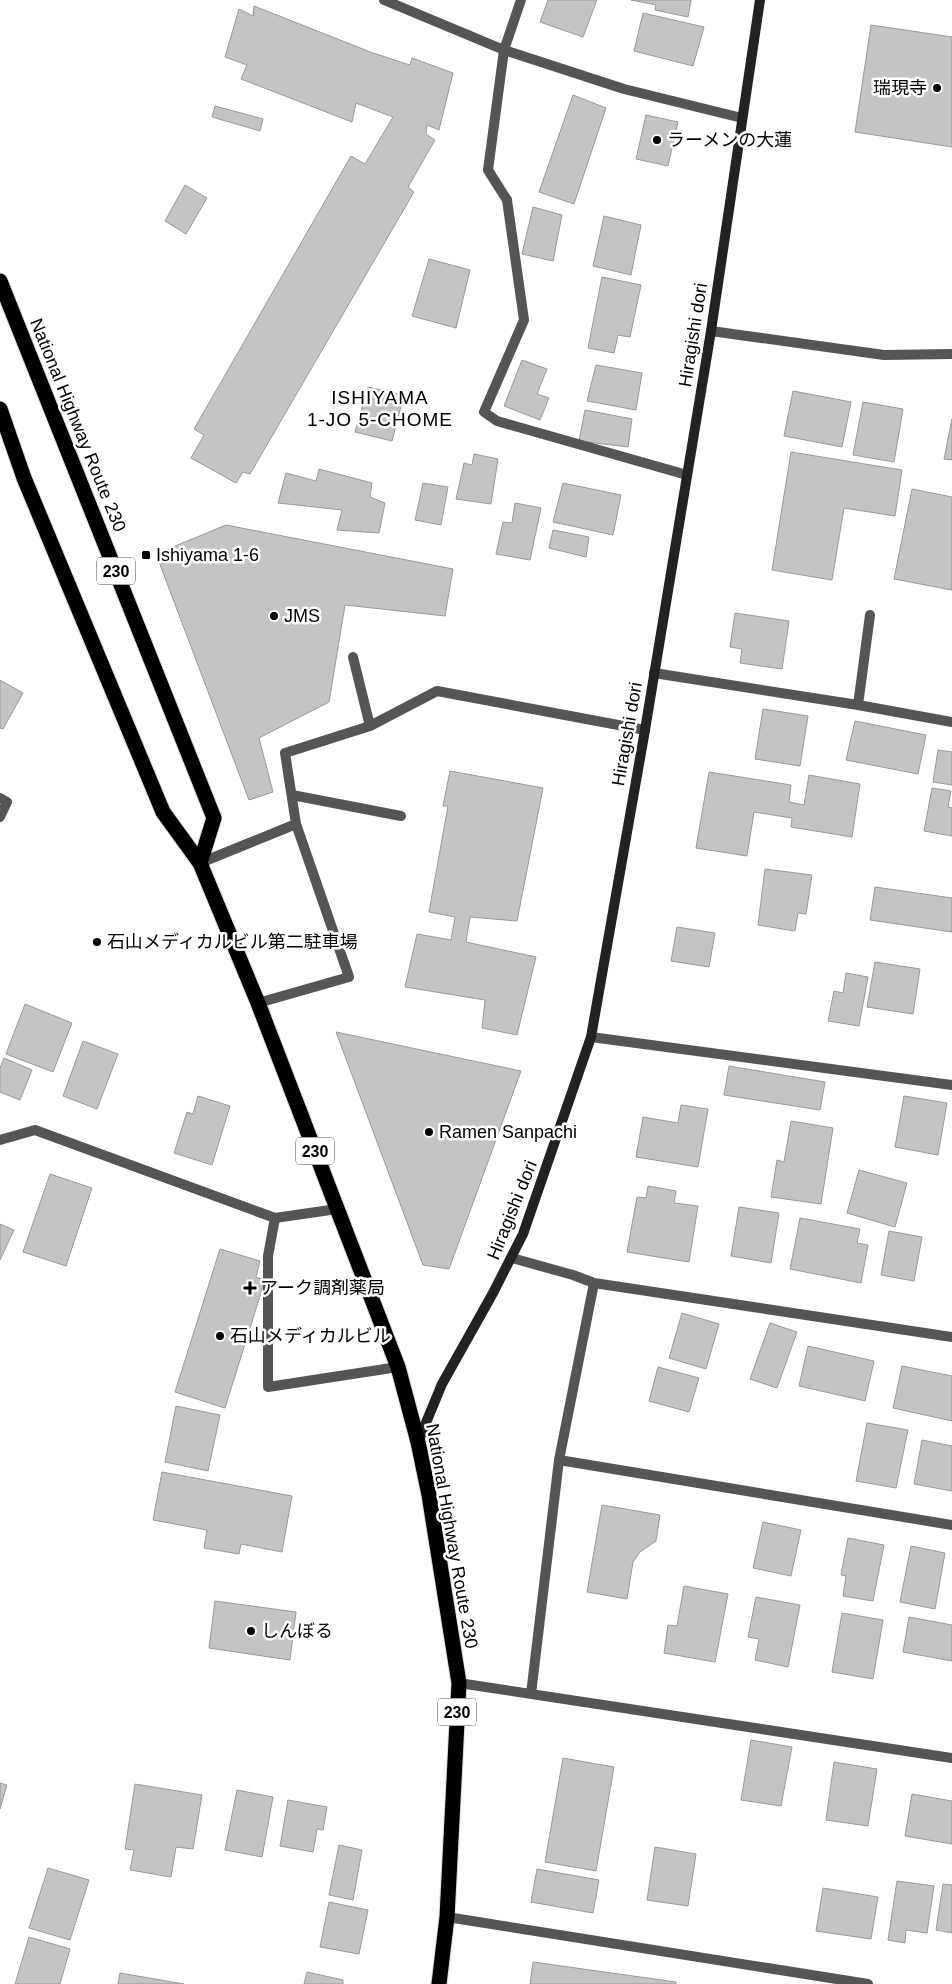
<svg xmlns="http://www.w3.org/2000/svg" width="952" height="1984" viewBox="0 0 952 1984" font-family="Arial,'Noto Sans JP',sans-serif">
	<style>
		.building { fill: #c4c4c4; stroke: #999 }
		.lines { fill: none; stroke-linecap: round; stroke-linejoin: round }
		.highway-casing { stroke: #dbdbdb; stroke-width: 17 }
		.lane { stroke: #555; stroke-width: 10 }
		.street { stroke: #555; stroke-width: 10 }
		.secondary { stroke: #222; stroke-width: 10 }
		.highway { stroke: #000; stroke-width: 15 }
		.poi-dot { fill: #000; stroke: #fff; stroke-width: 2 }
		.labels { text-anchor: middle; stroke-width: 5; stroke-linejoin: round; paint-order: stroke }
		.shield { fill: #fff; stroke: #4c4c4c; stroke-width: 1 }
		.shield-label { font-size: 16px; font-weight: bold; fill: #000 }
		.poi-label { font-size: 18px; fill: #000; stroke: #fff; text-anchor: start }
		.street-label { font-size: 18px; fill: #000; stroke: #fff }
		.neighbourhood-label { font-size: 19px; letter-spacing: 1px; fill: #000; stroke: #fff }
	</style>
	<rect width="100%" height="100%" fill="#fff"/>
	<path class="building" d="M 548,0 L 597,0 L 583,37 L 540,22 Z
		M 631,0 L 691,0 L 688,17 L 655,10 L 656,5 Z
		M 254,6 L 373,53 L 410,65 L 412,58 L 453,73 L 439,130 L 427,125 L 426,134 L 435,140 L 408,187 L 414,192 L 250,474 L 243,472 L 236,483 L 191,458 L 204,435 L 194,429 L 351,156 L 365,164 L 393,117 L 356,103 L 352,122 L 241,79 L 247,65 L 225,57 L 239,9 L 253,16 Z
		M 643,13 L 704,27 L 693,66 L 634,51 Z
		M 871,25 L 952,37 L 952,147 L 855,132 Z
		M 573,95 L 606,108 L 574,204 L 539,192 Z
		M 215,106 L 263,119 L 260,131 L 212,117 Z
		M 646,115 L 678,122 L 668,166 L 636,159 Z
		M 185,185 L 207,198 L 186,234 L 165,221 Z
		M 533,207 L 562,215 L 553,261 L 522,254 Z
		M 604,216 L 641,225 L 631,275 L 593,266 Z
		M 429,259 L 470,270 L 456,328 L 412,316 Z
		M 602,277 L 641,285 L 630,337 L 618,335 L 614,353 L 588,348 Z
		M 522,360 L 547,369 L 537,394 L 549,398 L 540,420 L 504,406 Z
		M 596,365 L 642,373 L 636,410 L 587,401 Z
		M 368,387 L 404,395 L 392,441 L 355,432 Z
		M 793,391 L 851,402 L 842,447 L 784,436 Z
		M 863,402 L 903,409 L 894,462 L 853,455 Z
		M 585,410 L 632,419 L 628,447 L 579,441 Z
		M 952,419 L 952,460 L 944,459 Z
		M 791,452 L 902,470 L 895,516 L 844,508 L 832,580 L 772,570 Z
		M 474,454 L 498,459 L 491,504 L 456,499 L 464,463 L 472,465 Z
		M 319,469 L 372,483 L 370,497 L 385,503 L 379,533 L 337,530 L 342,510 L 278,503 L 286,473 L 316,481 Z
		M 423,483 L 448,487 L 441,525 L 415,520 Z
		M 563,483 L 621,495 L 613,535 L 553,522 Z
		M 912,489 L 952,497 L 952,590 L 894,579 Z
		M 515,503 L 541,508 L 530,560 L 496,554 L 503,522 L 512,523 Z
		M 226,525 L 453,569 L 445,616 L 345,605 L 329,702 L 259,738 L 273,792 L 249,800 L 156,554 Z
		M 553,530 L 589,537 L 586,557 L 549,548 Z
		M 735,613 L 789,621 L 782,669 L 740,663 L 742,649 L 730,647 Z
		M 0,680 L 23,693 L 3,729 L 0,728 Z
		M 763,709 L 808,716 L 800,766 L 755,759 Z
		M 855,721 L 926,735 L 918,774 L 846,760 Z
		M 938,750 L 952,752 L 952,785 L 933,782 Z
		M 450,771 L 543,788 L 517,921 L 470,917 L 466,942 L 536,957 L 517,1035 L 482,1028 L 485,1000 L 405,987 L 417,934 L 451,940 L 455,917 L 429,912 L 448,806 L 443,806 Z
		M 709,772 L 791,785 L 789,802 L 804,805 L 809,775 L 860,784 L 852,837 L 791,827 L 792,818 L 754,812 L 747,856 L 696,848 Z
		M 932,788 L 951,791 L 948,807 L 952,808 L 952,836 L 924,831 Z
		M 765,869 L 812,875 L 806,914 L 798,913 L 795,931 L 758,925 Z
		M 875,887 L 952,898 L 952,932 L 870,920 Z
		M 677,927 L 715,933 L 709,967 L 671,961 Z
		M 875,962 L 920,969 L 913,1014 L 867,1007 Z
		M 846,973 L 868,977 L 859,1026 L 828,1021 L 834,991 L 843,993 Z
		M 25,1004 L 72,1023 L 53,1072 L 6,1054 Z
		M 336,1032 L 521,1071 L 449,1269 L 423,1265 Z
		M 83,1041 L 118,1054 L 97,1109 L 63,1096 Z
		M 4,1058 L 32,1070 L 20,1100 L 0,1092 L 0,1068 Z
		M 729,1066 L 825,1082 L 820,1110 L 724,1095 Z
		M 198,1096 L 230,1106 L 212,1165 L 174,1153 L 187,1112 L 193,1114 Z
		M 904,1096 L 947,1103 L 938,1155 L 895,1147 Z
		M 681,1105 L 708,1109 L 698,1167 L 636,1157 L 643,1117 L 678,1123 Z
		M 791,1121 L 833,1128 L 821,1204 L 771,1197 L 777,1160 L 784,1162 Z
		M 859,1170 L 907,1183 L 895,1227 L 847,1213 Z
		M 50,1174 L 92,1188 L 66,1266 L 23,1252 Z
		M 648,1186 L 676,1191 L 674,1203 L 698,1206 L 689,1262 L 627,1252 L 637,1197 L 646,1198 Z
		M 739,1207 L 779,1213 L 771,1263 L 731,1256 Z
		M 800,1218 L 860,1229 L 857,1243 L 868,1245 L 861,1283 L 790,1269 Z
		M 0,1224 L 14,1230 L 0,1260 Z
		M 889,1231 L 922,1237 L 914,1281 L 881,1275 Z
		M 220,1249 L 260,1261 L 256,1277 L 265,1280 L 225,1408 L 175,1392 Z
		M 682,1313 L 719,1324 L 706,1369 L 669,1358 Z
		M 770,1323 L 797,1332 L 777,1388 L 750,1379 Z
		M 808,1346 L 874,1361 L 865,1401 L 799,1386 Z
		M 902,1366 L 952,1376 L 952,1421 L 893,1408 Z
		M 658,1367 L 699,1378 L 689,1412 L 649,1401 Z
		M 176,1406 L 220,1415 L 208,1471 L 165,1462 Z
		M 867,1423 L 908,1430 L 896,1488 L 856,1481 Z
		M 922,1440 L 952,1446 L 952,1491 L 914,1484 Z
		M 162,1472 L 292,1496 L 282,1552 L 241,1544 L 239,1554 L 204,1548 L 207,1530 L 153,1520 Z
		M 602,1505 L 660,1515 L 656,1541 L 640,1552 L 633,1562 L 627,1599 L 587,1592 Z
		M 763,1522 L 801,1530 L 791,1576 L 753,1568 Z
		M 848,1538 L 884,1545 L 873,1601 L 843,1596 L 846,1576 L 841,1575 Z
		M 911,1546 L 945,1553 L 935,1609 L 900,1602 Z
		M 684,1586 L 728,1594 L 715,1662 L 664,1653 L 668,1625 L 677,1626 Z
		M 756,1597 L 800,1605 L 788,1667 L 755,1660 L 759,1639 L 748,1637 Z
		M 215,1601 L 296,1612 L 290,1660 L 209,1648 Z
		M 842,1613 L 883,1620 L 873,1679 L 832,1672 Z
		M 909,1617 L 952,1625 L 952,1661 L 903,1652 Z
		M 751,1740 L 792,1747 L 781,1806 L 741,1800 Z
		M 563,1758 L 614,1767 L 596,1871 L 545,1862 Z
		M 834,1762 L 877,1769 L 868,1826 L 826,1820 Z
		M 0,1783 L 7,1785 L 0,1809 Z
		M 135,1784 L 202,1795 L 193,1849 L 176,1847 L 171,1877 L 130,1870 L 134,1850 L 125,1849 Z
		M 237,1790 L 273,1797 L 262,1857 L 225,1850 Z
		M 912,1794 L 952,1801 L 952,1844 L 905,1836 Z
		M 288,1800 L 327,1807 L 323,1830 L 317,1829 L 313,1852 L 280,1846 Z
		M 339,1845 L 362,1850 L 353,1900 L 329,1895 Z
		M 655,1847 L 696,1854 L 688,1906 L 647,1900 Z
		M 48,1868 L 89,1880 L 70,1940 L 29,1928 Z
		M 537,1869 L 599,1880 L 593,1913 L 531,1902 Z
		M 897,1881 L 934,1886 L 927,1933 L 906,1930 L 905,1943 L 888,1940 Z
		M 943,1884 L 952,1885 L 952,1933 L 936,1930 Z
		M 823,1888 L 878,1897 L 871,1939 L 816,1931 Z
		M 329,1902 L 368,1910 L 359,1954 L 320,1947 Z
		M 29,1937 L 70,1949 L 60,1984 L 15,1984 Z
		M 533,1962 L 676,1982 L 676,1984 L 530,1984 Z
		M 307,1972 L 343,1980 L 343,1984 L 304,1984 Z
		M 120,1973 L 184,1984 L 118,1984 Z"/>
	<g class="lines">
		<defs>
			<path id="highway" d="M 0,281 L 214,818 L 200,863
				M 0,409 L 24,478 L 163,812 L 200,863 L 258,1003 L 398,1367 L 418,1442 L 429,1495 L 459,1683 L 447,1917 L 439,1984"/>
		</defs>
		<use href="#highway" class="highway-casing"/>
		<path class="lane" d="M 504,50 L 488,170 L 507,200
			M 353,657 L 370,726
			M 292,795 L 401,816
			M 200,863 L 296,824 L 285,753 L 370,726 L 437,691 L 645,730
			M 258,1003 L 349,977 L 296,824
			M 275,1218 L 268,1256 L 268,1387 L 398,1367"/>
		<path class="street" d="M 384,0 L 504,50 L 521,0
			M 504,50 L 624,89 L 742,118
			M 507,200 L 524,320 L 484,412 L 497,421 L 687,475
			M 711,331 L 884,355 L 952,354
			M 654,673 L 858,705 L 870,615
			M 858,705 L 952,722
			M 0,798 L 7,802 L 0,817
			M 591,1037 L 952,1085
			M 0,1140 L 35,1130 L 275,1218 L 337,1209
			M 512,1258 L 573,1275 L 594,1283 L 559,1460 L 531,1694
			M 594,1283 L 952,1337
			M 559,1460 L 952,1525
			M 459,1683 L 952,1758
			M 447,1917 L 868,1984"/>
		<path class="secondary" d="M 418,1442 L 442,1384 L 493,1293 L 523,1234 L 591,1037 L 645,730 L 711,331 L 760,0"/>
		<use href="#highway" class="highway"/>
	</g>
	<g class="poi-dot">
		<circle cx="937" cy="88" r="5"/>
		<circle cx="657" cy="140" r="5"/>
		<rect x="141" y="550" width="10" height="10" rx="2.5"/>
		<circle cx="274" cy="616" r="5"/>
		<circle cx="97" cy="942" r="5"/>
		<circle cx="429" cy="1132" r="5"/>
		<path d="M247.5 1280.5h5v5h5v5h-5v5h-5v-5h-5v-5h5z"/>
		<circle cx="220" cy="1336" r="5"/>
		<circle cx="251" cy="1631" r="5"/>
	</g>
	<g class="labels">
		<g class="shield">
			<rect x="97" y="557.5" width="38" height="27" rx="4"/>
			<rect x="296" y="1137.5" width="38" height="27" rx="4"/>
			<rect x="438" y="1698.5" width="38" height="27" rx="4"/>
		</g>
		<g class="shield-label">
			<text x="116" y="577">230</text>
			<text x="315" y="1157">230</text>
			<text x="457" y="1718">230</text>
		</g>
		<g class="poi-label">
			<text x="927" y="94" text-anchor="end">瑞現寺</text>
			<text x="667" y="146">ラーメンの大蓮</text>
			<text x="156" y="561">Ishiyama 1-6</text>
			<text x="284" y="622">JMS</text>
			<text x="107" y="948">石山メディカルビル第二駐車場</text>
			<text x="439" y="1138">Ramen Sanpachi</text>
			<text x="260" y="1294">アーク調剤薬局</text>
			<text x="230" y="1342">石山メディカルビル</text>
			<text x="261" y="1637">しんぼる</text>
		</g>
		<g class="street-label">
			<text transform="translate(693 335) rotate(-81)" y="6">Hiragishi dori</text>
			<text transform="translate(78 425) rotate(68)" y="6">National Highway Route 230</text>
			<text transform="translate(627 734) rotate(-80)" y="6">Hiragishi dori</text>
			<text transform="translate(512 1210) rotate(-68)" y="6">Hiragishi dori</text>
			<text transform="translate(452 1536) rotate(80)" y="6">National Highway Route 230</text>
		</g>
		<g class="neighbourhood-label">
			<text x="380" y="404">ISHIYAMA<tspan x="380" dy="22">1-JO 5-CHOME</tspan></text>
		</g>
	</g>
</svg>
